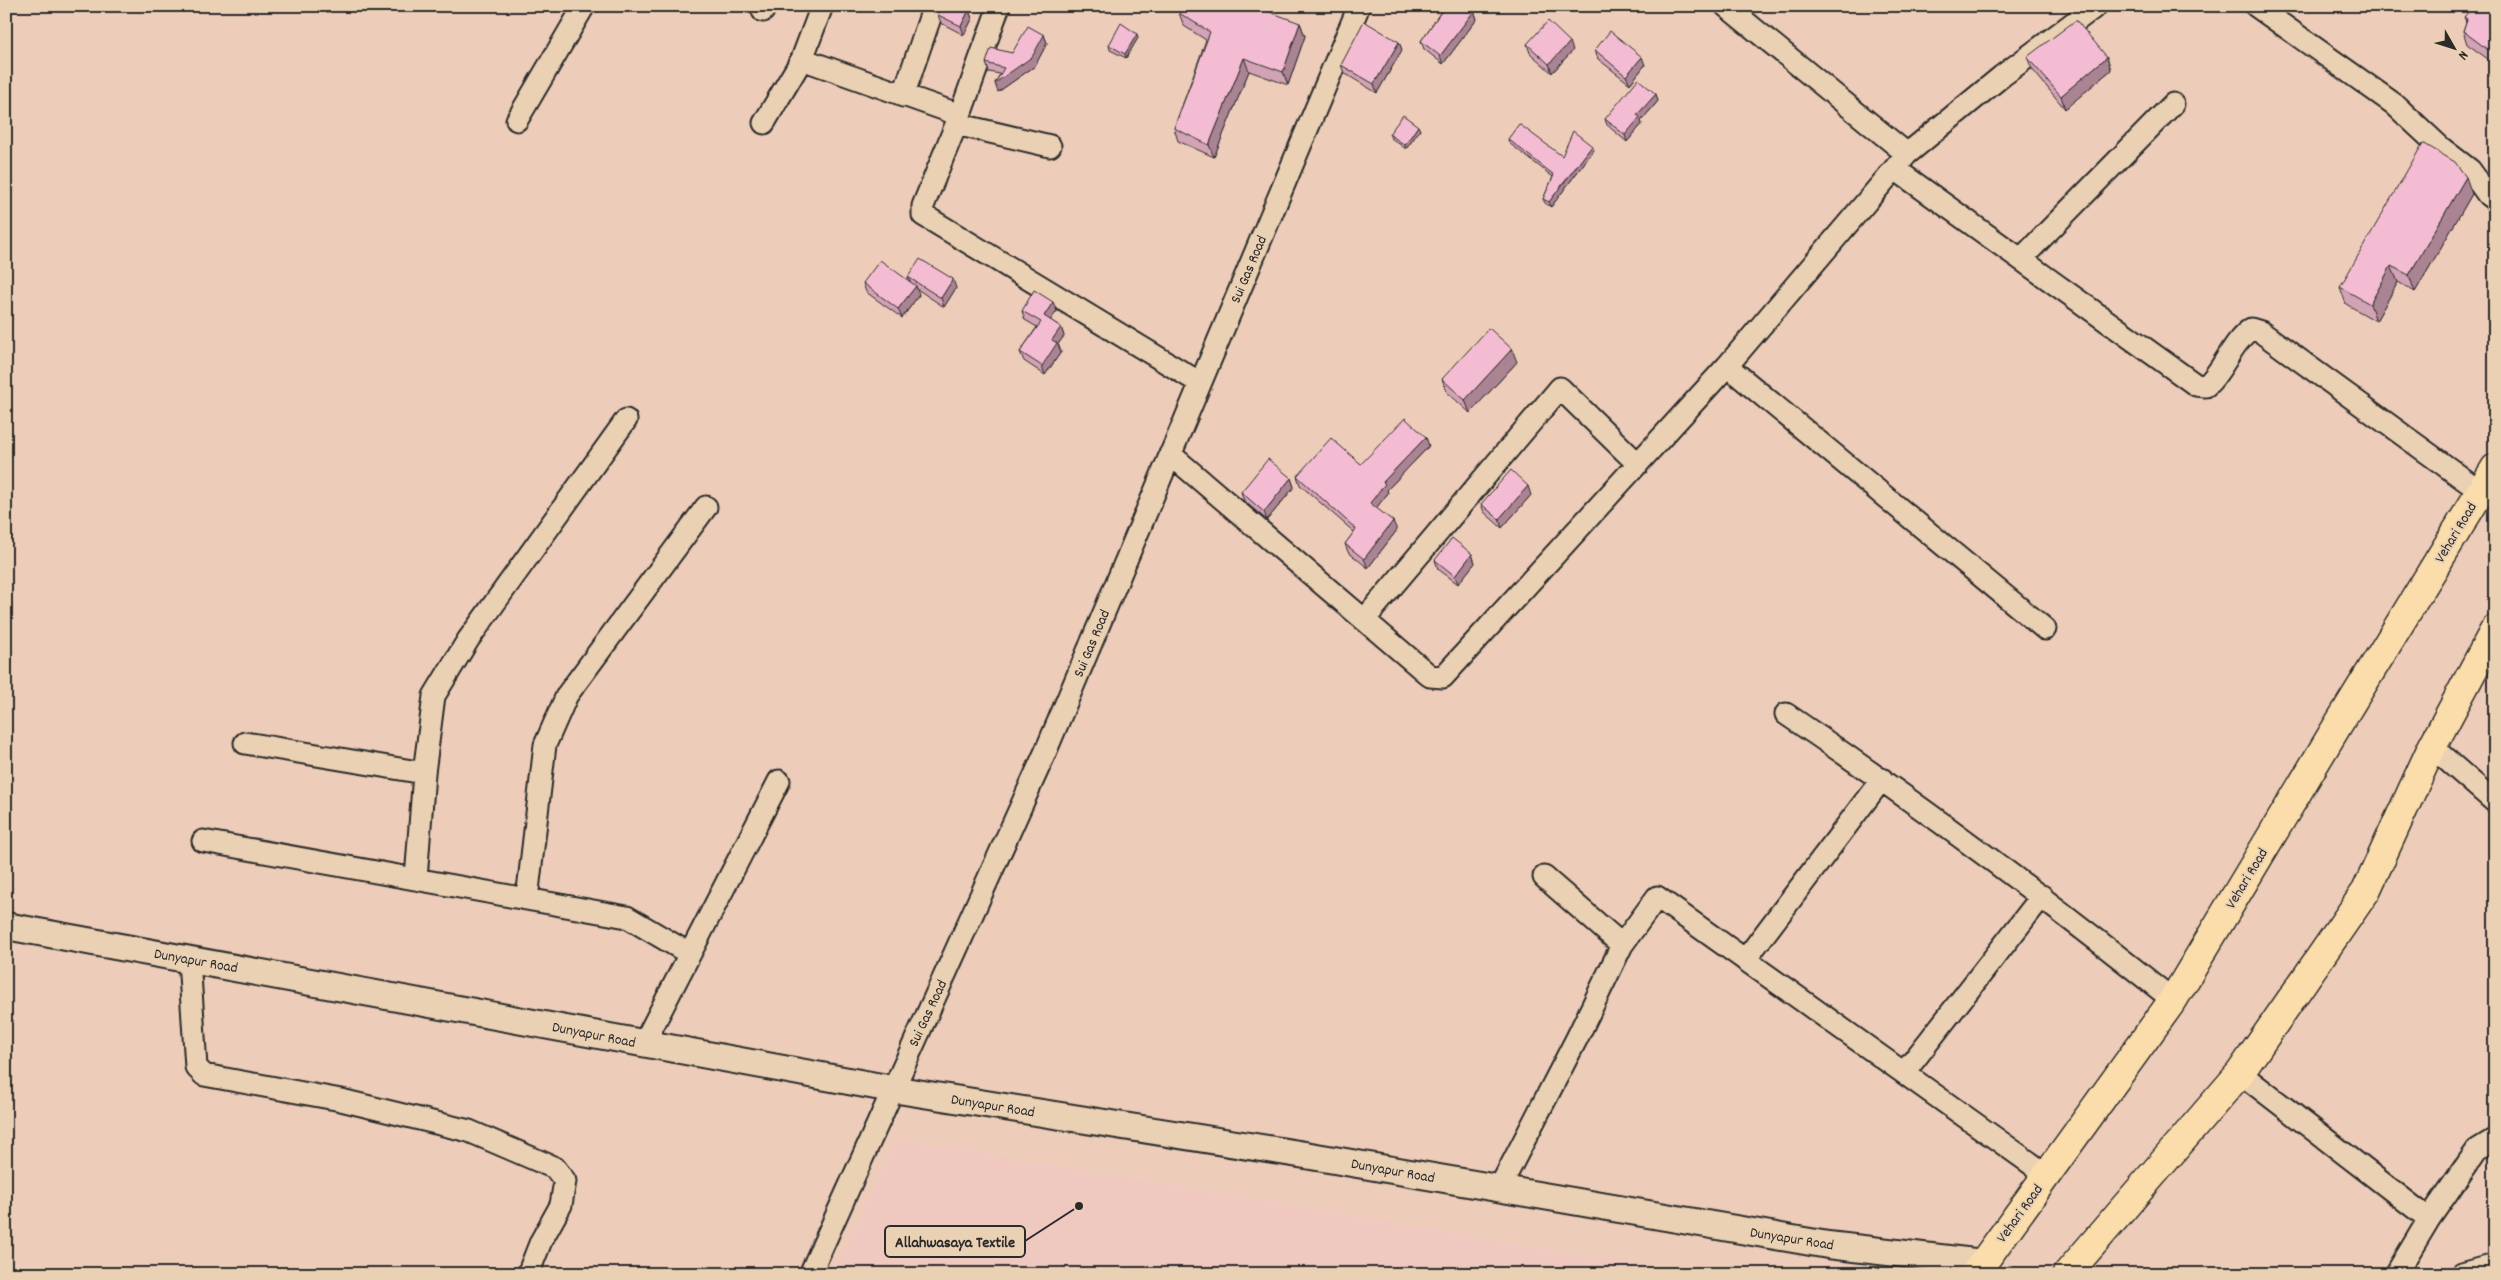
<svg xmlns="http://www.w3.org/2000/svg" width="2501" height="1280" viewBox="0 0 2501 1280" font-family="Dekko,sans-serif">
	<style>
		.built { fill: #efc8c0 }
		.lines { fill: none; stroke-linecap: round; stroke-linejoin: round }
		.minor-casing { stroke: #2b2b2b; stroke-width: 25 }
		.tertiary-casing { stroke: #2b2b2b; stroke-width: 30 }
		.primary-casing { stroke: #2b2b2b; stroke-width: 31 }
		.minor { stroke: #ebd1b3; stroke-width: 21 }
		.tertiary { stroke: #ebd1b3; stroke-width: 26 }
		.primary { stroke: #fbddab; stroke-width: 28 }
		.wall { fill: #d2a2b5; stroke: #2b2b2b }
		.shaded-wall { fill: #ab8493; stroke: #2b2b2b }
		.building { fill: #f4bcd2; stroke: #2b2b2b }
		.labels { text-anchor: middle; stroke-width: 4; stroke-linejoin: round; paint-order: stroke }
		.street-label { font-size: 15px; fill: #2b2b2b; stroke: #ebd1b3 }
		.leader { fill: none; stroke: #2b2b2b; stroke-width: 2 }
		.callout-dot { fill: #2b2b2b; stroke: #ebd1b3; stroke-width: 2 }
		.callout { fill: #ebd1b3; stroke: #2b2b2b; stroke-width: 2 }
		.callout-label { font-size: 16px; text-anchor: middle; font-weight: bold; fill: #2b2b2b }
	</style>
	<rect width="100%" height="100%" fill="#edcdb9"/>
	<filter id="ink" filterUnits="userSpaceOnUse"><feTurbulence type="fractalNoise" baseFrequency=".02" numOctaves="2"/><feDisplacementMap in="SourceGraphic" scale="10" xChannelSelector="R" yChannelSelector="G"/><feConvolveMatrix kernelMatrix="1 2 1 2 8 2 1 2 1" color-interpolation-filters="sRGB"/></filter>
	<g filter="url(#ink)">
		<path class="built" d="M 896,1138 L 1692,1274 L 833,1274 Z"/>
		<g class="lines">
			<defs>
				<path id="minor" d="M 999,6 L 960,115 L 923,206 L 923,215 L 1200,383
					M 1726,6 L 1907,154
					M 2256,6 L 2394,104 L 2440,147 L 2470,170 L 2488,195 L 2495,200
					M 763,11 L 765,6
					M 802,59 L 960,115
					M 903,96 L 934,6
					M 517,120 L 584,6
					M 764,123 L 802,59 L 822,6
					M 956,124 L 1050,146
					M 1895,169 L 2196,385 L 2206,386 C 2224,370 2231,343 2251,329 L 2261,332 L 2480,491
					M 2022,258 L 2173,104
					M 1727,366 L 2045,629
					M 1170,454 L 1430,676 L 1443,677 L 1727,366 L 1907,154 L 2002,76 L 2096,6
					M 1364,620 L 1560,388 L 1638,464
					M 1786,714 C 1919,804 2048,900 2173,1000
					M 245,743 L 424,773
					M 2432,747 L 2495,802
					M 203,841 L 627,917 L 690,954
					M 1544,877 L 1622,945
					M 416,879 L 424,773 L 434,696 L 468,640 L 626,420
					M 527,899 L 545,745 L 567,695 L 706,507
					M 189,959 L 196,1067 L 204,1075 L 341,1100 L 469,1131 L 555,1168 L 565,1181 L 561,1205 L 541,1241 L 528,1274
					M 1745,960 L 1882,779
					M 644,1043 L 779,781
					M 1904,1073 L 2042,896
					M 2240,1073 L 2429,1219
					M 1499,1189 L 1577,1038 L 1622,945 L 1657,897 L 2047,1175
					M 810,1274 L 1045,753 L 1359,6
					M 2396,1274 L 2429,1219 L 2477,1150 L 2495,1139
					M 2462,1274 L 2495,1265"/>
				<path id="tertiary" d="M 6,926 L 892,1089 L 1305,1155 L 1828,1245 L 1983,1263"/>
				<path id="primary" d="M 1975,1274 L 2173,1000 L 2339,723 L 2495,468
					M 2067,1274 L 2240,1073 L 2366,891 L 2432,747 L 2495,629"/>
			</defs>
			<use href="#minor" class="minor-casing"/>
			<use href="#tertiary" class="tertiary-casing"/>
			<use href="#primary" class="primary-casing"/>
			<use href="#minor" class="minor"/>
			<use href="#tertiary" class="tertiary"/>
			<use href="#primary" class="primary"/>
		</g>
		<path class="wall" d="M 1442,6 L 1475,6 L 1472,10 L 1474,11 L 1477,19 L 1443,64 L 1424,49 L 1421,41 L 1444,7 Z
			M 2495,9 L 2495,64 L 2467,44 L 2463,31 L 2466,22 L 2464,17 Z
			M 969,10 L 972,19 L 964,35 L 941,23 L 938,15 Z
			M 1179,13 L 1300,23 L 1305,36 L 1288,85 L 1249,71 L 1214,157 L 1178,141 L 1174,128 L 1206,40 L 1184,26 Z
			M 1044,35 L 1047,43 L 1035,66 L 998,92 L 995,83 L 1000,74 L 989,72 L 986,63 L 1012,53 Z
			M 1138,38 L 1126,58 L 1110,50 L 1109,45 Z
			M 1399,42 L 1402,50 L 1377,93 L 1344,73 L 1341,65 Z
			M 1527,44 L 1573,50 L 1552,73 L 1530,53 Z
			M 1595,50 L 1645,65 L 1630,84 L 1598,59 Z
			M 2027,57 L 2107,57 L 2111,70 L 2065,109 L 2032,69 Z
			M 1656,94 L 1658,101 L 1641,121 L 1642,124 L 1627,142 L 1607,125 L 1605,119 Z
			M 1420,130 L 1406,149 L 1391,138 L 1389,134 Z
			M 1508,139 L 1562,156 L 1594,150 L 1551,207 L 1545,203 L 1543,199 L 1553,177 L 1509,143 Z
			M 2472,194 L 2415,292 L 2398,282 L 2376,321 L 2346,304 L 2340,287 Z
			M 908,277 L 956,288 L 944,307 L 917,289 L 919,295 L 902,318 L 866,292 L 863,283 L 910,282 Z
			M 1022,311 L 1057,311 L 1050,320 L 1061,327 L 1064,336 L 1058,344 L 1061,352 L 1045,375 L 1024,361 L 1020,352 L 1037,327 L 1025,320 Z
			M 1517,362 L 1470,413 L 1447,392 L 1442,379 Z
			M 1429,446 L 1387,490 L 1388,493 L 1376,508 L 1397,530 L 1368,568 L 1348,552 L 1345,544 L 1354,532 L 1300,485 L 1297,476 L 1361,464 Z
			M 1291,478 L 1294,487 L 1267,520 L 1244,501 L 1241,492 Z
			M 1531,495 L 1502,528 L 1484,512 L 1481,504 Z
			M 1472,554 L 1475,563 L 1458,584 L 1438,569 L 1435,560 Z"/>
		<path class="shaded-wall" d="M 1466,6 L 1475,6 L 1469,13 Z
			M 969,10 L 972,19 L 964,35 L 961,26 Z
			M 1474,11 L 1477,19 L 1443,64 L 1440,56 Z
			M 1300,23 L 1305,36 L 1288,85 L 1283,72 Z
			M 1137,34 L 1138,38 L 1126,58 L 1125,54 Z
			M 1044,35 L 1047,43 L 1035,66 L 998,92 L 995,83 Z
			M 1399,42 L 1402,50 L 1377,93 L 1374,84 Z
			M 1570,42 L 1573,50 L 1552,73 L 1549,64 Z
			M 1642,57 L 1645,65 L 1630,84 L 1626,76 Z
			M 2107,57 L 2111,70 L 2065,109 L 2061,96 Z
			M 1244,58 L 1249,71 L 1214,157 L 1209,145 Z
			M 1656,94 L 1658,101 L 1641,121 L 1642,124 L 1627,142 L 1625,135 L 1637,115 Z
			M 1418,126 L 1420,130 L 1406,149 L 1405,145 Z
			M 1592,146 L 1594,150 L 1551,207 L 1549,202 Z
			M 2466,177 L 2472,194 L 2415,292 L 2409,275 Z
			M 2391,266 L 2398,282 L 2376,321 L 2370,304 Z
			M 953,279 L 956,288 L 944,307 L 941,298 Z
			M 916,286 L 919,295 L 902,318 L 898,309 Z
			M 1053,302 L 1057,311 L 1047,325 L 1044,316 Z
			M 1061,327 L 1064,336 L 1058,344 L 1061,352 L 1045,375 L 1042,366 L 1052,340 Z
			M 1512,349 L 1517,362 L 1470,413 L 1465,400 Z
			M 1426,437 L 1429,446 L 1387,490 L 1388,493 L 1373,512 L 1370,503 L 1383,482 Z
			M 1291,478 L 1294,487 L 1267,520 L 1264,512 Z
			M 1528,486 L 1531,495 L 1502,528 L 1499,519 Z
			M 1393,521 L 1397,530 L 1368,568 L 1364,559 Z
			M 1472,554 L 1475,563 L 1458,584 L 1455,576 Z"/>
		<path class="building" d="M 940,6 L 961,6 L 969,10 L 961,26 L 938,15 Z
			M 1184,6 L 1253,6 L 1300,23 L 1283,72 L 1244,58 L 1209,145 L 1174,128 L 1210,32 L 1179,13 Z
			M 1445,6 L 1467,6 L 1474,11 L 1440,56 L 1421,41 Z
			M 2473,6 L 2491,6 L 2495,9 L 2495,55 L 2463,31 L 2467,19 L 2464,17 Z
			M 2076,20 L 2107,57 L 2061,96 L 2027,57 Z
			M 1364,21 L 1399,42 L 1374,84 L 1341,65 Z
			M 1548,21 L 1570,42 L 1549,64 L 1527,44 Z
			M 1121,23 L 1137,34 L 1125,54 L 1109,45 Z
			M 1028,26 L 1044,35 L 1032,57 L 995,83 L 1004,68 L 986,63 L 991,48 L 1012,53 Z
			M 1610,31 L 1642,57 L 1626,76 L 1595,50 Z
			M 1638,79 L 1656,94 L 1637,115 L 1640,117 L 1625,135 L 1605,119 Z
			M 1403,115 L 1418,126 L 1405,145 L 1389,134 Z
			M 1519,124 L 1562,156 L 1573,131 L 1592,146 L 1549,202 L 1543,199 L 1554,175 L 1508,139 Z
			M 2423,143 L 2455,162 L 2466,177 L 2409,275 L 2391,266 L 2370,304 L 2340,287 Z
			M 920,259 L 953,279 L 941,298 L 908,277 Z
			M 880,260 L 916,286 L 898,309 L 863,283 Z
			M 1034,290 L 1053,302 L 1044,316 L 1061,327 L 1052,340 L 1057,343 L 1042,366 L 1020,352 L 1041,322 L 1022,311 Z
			M 1489,328 L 1512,349 L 1465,400 L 1442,379 Z
			M 1405,418 L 1426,437 L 1383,482 L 1385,484 L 1370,503 L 1393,521 L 1364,559 L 1345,544 L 1356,529 L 1297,476 L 1331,438 L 1361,464 Z
			M 1268,459 L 1291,478 L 1264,512 L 1241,492 Z
			M 1511,470 L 1528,486 L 1499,519 L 1481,504 Z
			M 1452,538 L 1472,554 L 1455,576 L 1435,560 Z"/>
	</g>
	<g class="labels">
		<g class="street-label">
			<text transform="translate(1248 269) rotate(-67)" y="5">Sui Gas Road</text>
			<text transform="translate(2455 532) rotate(-59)" y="5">Vehari Road</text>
			<text transform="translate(1091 643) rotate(-67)" y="5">Sui Gas Road</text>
			<text transform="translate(2246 878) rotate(-59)" y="5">Vehari Road</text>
			<text transform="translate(196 960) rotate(10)" y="5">Dunyapur Road</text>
			<text transform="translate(927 1013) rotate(-65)" y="5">Sui Gas Road</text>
			<text transform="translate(594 1034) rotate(11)" y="5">Dunyapur Road</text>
			<text transform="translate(993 1105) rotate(9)" y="5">Dunyapur Road</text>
			<text transform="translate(1393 1170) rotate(10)" y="5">Dunyapur Road</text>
			<text transform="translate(2019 1213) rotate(-54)" y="5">Vehari Road</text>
			<text transform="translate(1792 1238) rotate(9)" y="5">Dunyapur Road</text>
		</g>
	</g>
	<path class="leader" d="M1079 1206L1025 1241"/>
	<circle class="callout-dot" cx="1079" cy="1206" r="5"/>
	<rect class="callout" x="885" y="1226" width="140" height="31" rx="5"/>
	<g class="callout-label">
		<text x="955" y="1247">Allahwasaya Textile</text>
	</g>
	<rect width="2501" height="1280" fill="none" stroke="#ebd1b3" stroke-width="25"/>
	<rect x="12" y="12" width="2476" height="1255" fill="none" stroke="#2b2b2b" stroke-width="2" filter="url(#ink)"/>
	<g transform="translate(2454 48) rotate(129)" stroke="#ebd1b3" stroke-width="4" paint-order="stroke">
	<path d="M0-4L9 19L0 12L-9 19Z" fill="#2b2b2b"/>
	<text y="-8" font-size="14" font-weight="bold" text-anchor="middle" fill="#2b2b2b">N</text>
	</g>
</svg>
